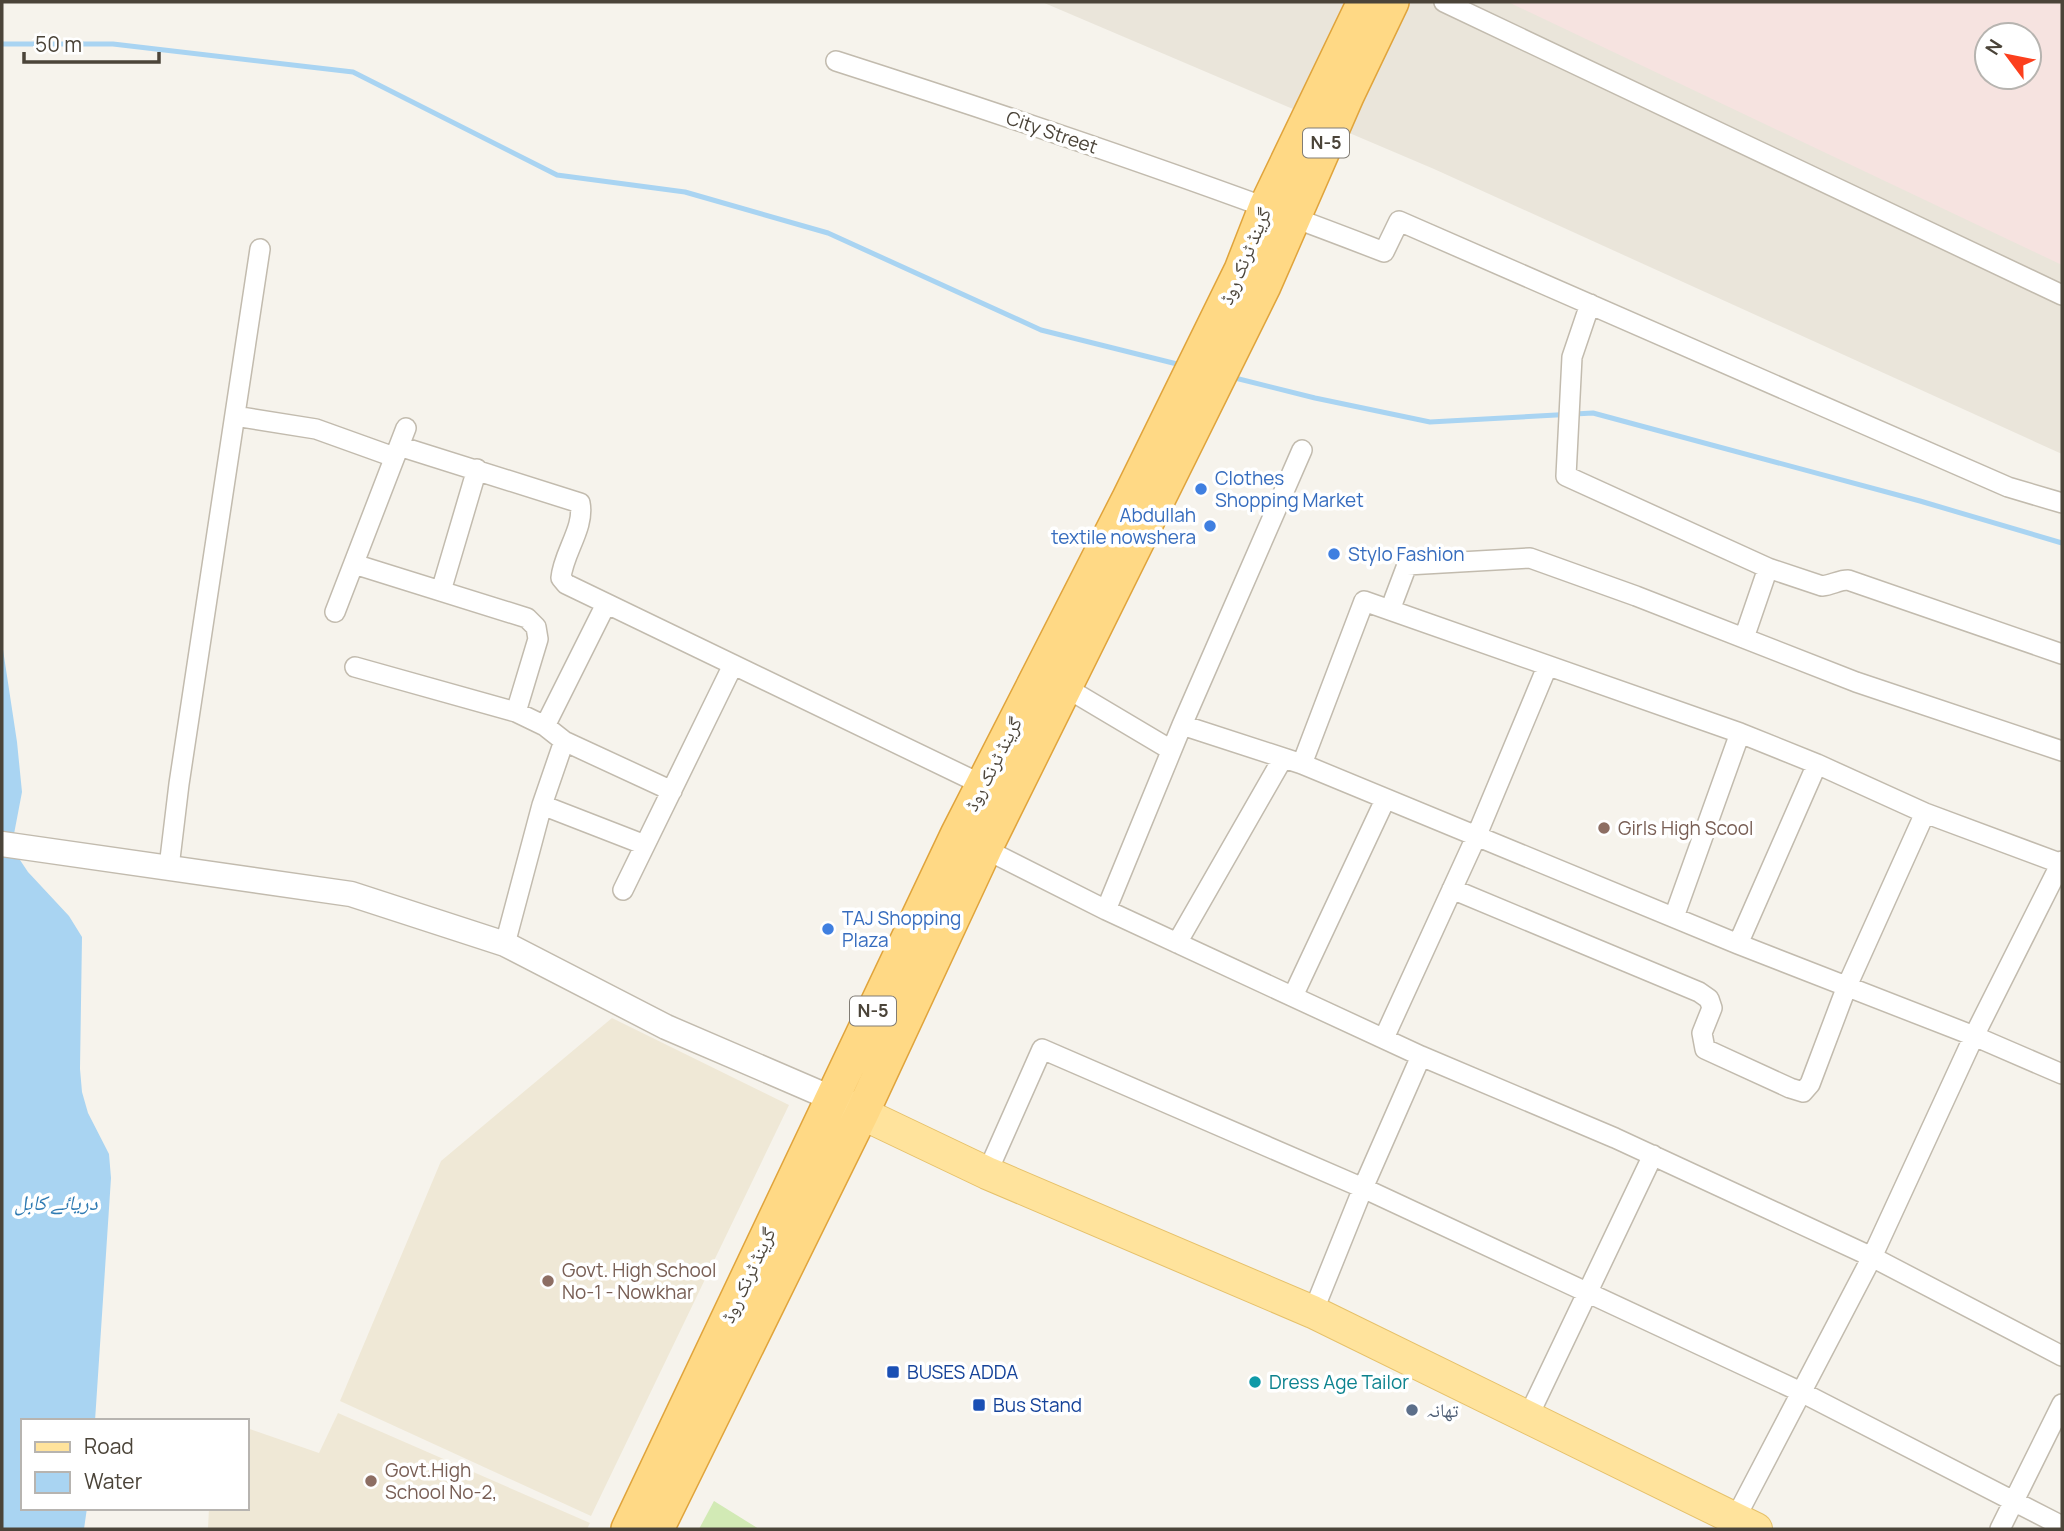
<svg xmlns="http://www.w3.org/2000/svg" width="2064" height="1531" viewBox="0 0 2064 1531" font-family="Manrope,'Noto Naskh Arabic',sans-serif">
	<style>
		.residential { fill: #eae5da; fill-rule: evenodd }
		.education { fill: #efe8d6 }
		.medical { fill: #f6e3e0; fill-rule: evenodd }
		.green { fill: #d2eab5 }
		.water { fill: #a9d4f2 }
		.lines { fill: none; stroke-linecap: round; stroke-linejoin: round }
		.stream { stroke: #a9d4f2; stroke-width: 5 }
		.minor-casing { stroke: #c2bbae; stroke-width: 22 }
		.tertiary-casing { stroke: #c2bbae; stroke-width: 27 }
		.primary-casing { stroke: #e6c16a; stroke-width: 34 }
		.trunk-casing { stroke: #e0a43c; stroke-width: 36 }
		.minor { stroke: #fff; stroke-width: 19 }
		.tertiary { stroke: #fff; stroke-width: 24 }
		.primary { stroke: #ffe39c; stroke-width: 32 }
		.trunk { stroke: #ffd985; stroke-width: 33 }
		.shop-dot { fill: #3f7fe0; stroke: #fff; stroke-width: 2.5 }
		.education-dot { fill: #8d6e63; stroke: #fff; stroke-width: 2.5 }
		.transit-dot { fill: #1a4fb4; stroke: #fff; stroke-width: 2.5 }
		.culture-dot { fill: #0f9aa8; stroke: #fff; stroke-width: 2.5 }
		.service-dot { fill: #5c6f8a; stroke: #fff; stroke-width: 2.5 }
		.labels { text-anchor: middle; stroke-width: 7; stroke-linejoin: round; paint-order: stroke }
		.shield { fill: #fff; stroke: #817c74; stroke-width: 2 }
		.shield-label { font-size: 18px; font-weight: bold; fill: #4b4439 }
		.street-label { font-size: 19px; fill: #4b4439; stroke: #fff }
		.shop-label { font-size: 19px; fill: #366cbe; stroke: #fff; text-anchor: start }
		.education-label { font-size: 19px; fill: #785e54; stroke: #fff; text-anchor: start }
		.transit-label { font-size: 19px; fill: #164399; stroke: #fff; text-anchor: start }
		.culture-label { font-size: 19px; fill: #0d838f; stroke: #fff; text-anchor: start }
		.service-label { font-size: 19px; fill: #4e5e75; stroke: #fff; text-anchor: start }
		.water-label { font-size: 21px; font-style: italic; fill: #2e7ab2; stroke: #fff }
	</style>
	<rect width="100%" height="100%" fill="#f6f3ec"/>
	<path class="residential" d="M 1042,2 L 2062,2 L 2062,454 L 1434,169 ZM 1987,35 L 2029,35 L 2029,77 L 1987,77 Z"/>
	<path class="education" d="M 612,1018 L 789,1105 L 591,1516 L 340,1401 L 441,1161 Z
		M 338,1413 L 590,1523 L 587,1529 L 208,1529 L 209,1508 L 247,1508 L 247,1428 L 319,1453 Z"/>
	<path class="medical" d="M 1508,2 L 2062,2 L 2062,265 ZM 1987,35 L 2029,35 L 2029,77 L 1987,77 Z"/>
	<path class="green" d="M 714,1501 L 759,1529 L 699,1529 Z"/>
	<path class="water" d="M 2,643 L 17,742 L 22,792 L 14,834 L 16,854 L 28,872 L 69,916 L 82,937 L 80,1069 L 82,1092 L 88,1113 L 109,1154 L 111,1178 L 95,1421 L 23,1421 L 23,1508 L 87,1508 L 84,1529 L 2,1529 Z"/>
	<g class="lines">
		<path class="stream" d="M 2,44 L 113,44 L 353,72 L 557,175 L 685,192 L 828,233 L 1041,330 L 1181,365
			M 1231,377 L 1315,398 L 1430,422 L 1593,413 L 1920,501 L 2062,543"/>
		<defs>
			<path id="minor" d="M 1444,2 L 2062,295
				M 836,61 C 1020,120 1204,182 1384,252 L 1399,221 L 2008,487 L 2062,503
				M 1590,304 L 1572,357 L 1566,476 L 1768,568 L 1744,638
				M 235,416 L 316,429 L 394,457
				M 399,446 L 580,503 C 585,528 563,553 561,578 L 566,584 L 983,785
				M 354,564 L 527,618 L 536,627 L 538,639 L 516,712
				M 1768,568 L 1822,586 C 1832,585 1839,580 1848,580 L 2062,654
				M 441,591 L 477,469
				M 1390,610 L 1407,565 L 1530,558 L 1636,596 L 1856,682 L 2062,751
				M 335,612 L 406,428
				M 355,667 L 516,712 L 545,726 L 564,741 L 672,791
				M 1065,687 L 1171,750
				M 1182,725 L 1302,764 L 1738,944 L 1974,1036 L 2062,1074
				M 545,726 L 606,604
				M 1302,764 L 1364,601 L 1740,733 L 1817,764 L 1925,813 L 2062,864
				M 542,805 L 645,845
				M 977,845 L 1106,910 L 1421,1056 L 1615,1138 L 1872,1257 L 2062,1356
				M 169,867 L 179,784 L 260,249
				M 1452,889 L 1699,992 L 1709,999 L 1712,1008 L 1702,1033 L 1705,1049 L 1790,1088 L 1803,1092 L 1810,1084 L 1847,986 L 1925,813
				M 623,890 L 733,665
				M 1106,910 L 1182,725 L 1302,450
				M 1674,917 L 1740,733
				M 1177,943 L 1283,758
				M 505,944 L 542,805 L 564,741
				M 1738,944 L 1817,764
				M 1293,996 L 1385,800
				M 1384,1038 L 1476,837 L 1547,667
				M 987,1173 L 1042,1049 L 1363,1188 L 1801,1392 L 2062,1526
				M 1313,1312 L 1363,1188 L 1421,1056
				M 1528,1417 L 1653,1155
				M 1735,1519 L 1872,1257 L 1974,1036 L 2062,861
				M 2000,1529 L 2062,1404"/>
			<path id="tertiary" d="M 2,844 L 351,894 L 505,944 L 666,1027 L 831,1098"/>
			<path id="primary" d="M 838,1102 L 987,1173 L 1313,1312 L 1756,1529"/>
			<path id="trunk" d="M 628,1529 L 957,835 L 1129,498 L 1241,270 L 1266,206 L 1364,2
				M 657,1529 L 862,1113 L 985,849 L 1264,286 L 1347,96 L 1392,2"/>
		</defs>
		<use href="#minor" class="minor-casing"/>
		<use href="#tertiary" class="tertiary-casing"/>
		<use href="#primary" class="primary-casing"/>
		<use href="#trunk" class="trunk-casing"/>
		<use href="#minor" class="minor"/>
		<use href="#tertiary" class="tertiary"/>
		<use href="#primary" class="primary"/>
		<use href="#trunk" class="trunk"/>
	</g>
	<g class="shop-dot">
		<circle cx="1201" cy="489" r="7"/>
		<circle cx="1210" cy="526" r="7"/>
		<circle cx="1334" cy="554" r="7"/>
		<circle cx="828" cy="929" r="7"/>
	</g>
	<g class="education-dot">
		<circle cx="1604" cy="828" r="7"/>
		<circle cx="548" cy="1281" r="7"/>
		<circle cx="371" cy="1481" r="7"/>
	</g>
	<g class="transit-dot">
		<rect x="886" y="1365" width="14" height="14" rx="3.5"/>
		<rect x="972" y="1398" width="14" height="14" rx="3.5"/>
	</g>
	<circle class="culture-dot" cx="1255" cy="1382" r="7"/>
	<circle class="service-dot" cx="1412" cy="1410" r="7"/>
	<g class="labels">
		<g class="shield">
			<rect x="1303" y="128.5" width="46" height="29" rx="5"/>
			<rect x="850" y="996.5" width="46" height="29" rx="5"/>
		</g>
		<g class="shield-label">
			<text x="1326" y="149">N-5</text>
			<text x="873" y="1017">N-5</text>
		</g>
		<g class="street-label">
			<text transform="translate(1052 132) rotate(19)" y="7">City Street</text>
			<text transform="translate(1245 256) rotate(-67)" y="7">گرینڈ ٹرنک روڈ</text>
			<text transform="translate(993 764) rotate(-63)" y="7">گرینڈ ٹرنک روڈ</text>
			<text transform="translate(748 1275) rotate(-65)" y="7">گرینڈ ٹرنک روڈ</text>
		</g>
		<g class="shop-label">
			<text x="1215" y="485">Clothes<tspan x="1215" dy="22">Shopping Market</tspan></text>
			<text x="1196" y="522" text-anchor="end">Abdullah<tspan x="1196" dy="22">textile nowshera</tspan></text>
			<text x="1348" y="561">Stylo Fashion</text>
			<text x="842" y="925">TAJ Shopping<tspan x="842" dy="22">Plaza</tspan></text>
		</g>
		<g class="education-label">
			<text x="1618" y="835">Girls High Scool</text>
			<text x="562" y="1277">Govt. High School<tspan x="562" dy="22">No-1 - Nowkhar</tspan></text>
			<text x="385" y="1477">Govt.High<tspan x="385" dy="22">School No-2,</tspan></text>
		</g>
		<g class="transit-label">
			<text x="907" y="1379">BUSES ADDA</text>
			<text x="993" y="1412">Bus Stand</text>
		</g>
		<g class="culture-label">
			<text x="1269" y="1389">Dress Age Tailor</text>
		</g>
		<g class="service-label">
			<text x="1426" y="1417">تھانہ</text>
		</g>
		<g class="water-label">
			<text x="56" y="1210">دریائے کابل</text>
		</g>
	</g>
	<rect width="2064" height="1531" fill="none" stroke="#4b4439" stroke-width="7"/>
	<rect x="21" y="1419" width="228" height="91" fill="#ffffff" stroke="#b7b4b0" stroke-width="2"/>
	<rect x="35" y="1442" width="35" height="10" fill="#ffe39c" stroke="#b7b4b0" stroke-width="2"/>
	<text x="84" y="1454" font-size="21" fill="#4b4439">Road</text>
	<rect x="35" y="1472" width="35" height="21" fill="#a9d4f2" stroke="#b7b4b0" stroke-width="2"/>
	<text x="84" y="1489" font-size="21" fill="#4b4439">Water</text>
	<g transform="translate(2008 56) rotate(302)"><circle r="33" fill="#ffffff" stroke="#b7b4b0" stroke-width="2"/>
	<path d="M0-5L12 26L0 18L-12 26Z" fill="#fc3f1d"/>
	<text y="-10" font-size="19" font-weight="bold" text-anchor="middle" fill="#4b4439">N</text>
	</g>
	<path d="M24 52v10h135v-10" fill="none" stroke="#4b4439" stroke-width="3.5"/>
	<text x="35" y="52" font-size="21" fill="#4b4439" stroke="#ffffff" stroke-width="5" paint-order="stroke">50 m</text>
</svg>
